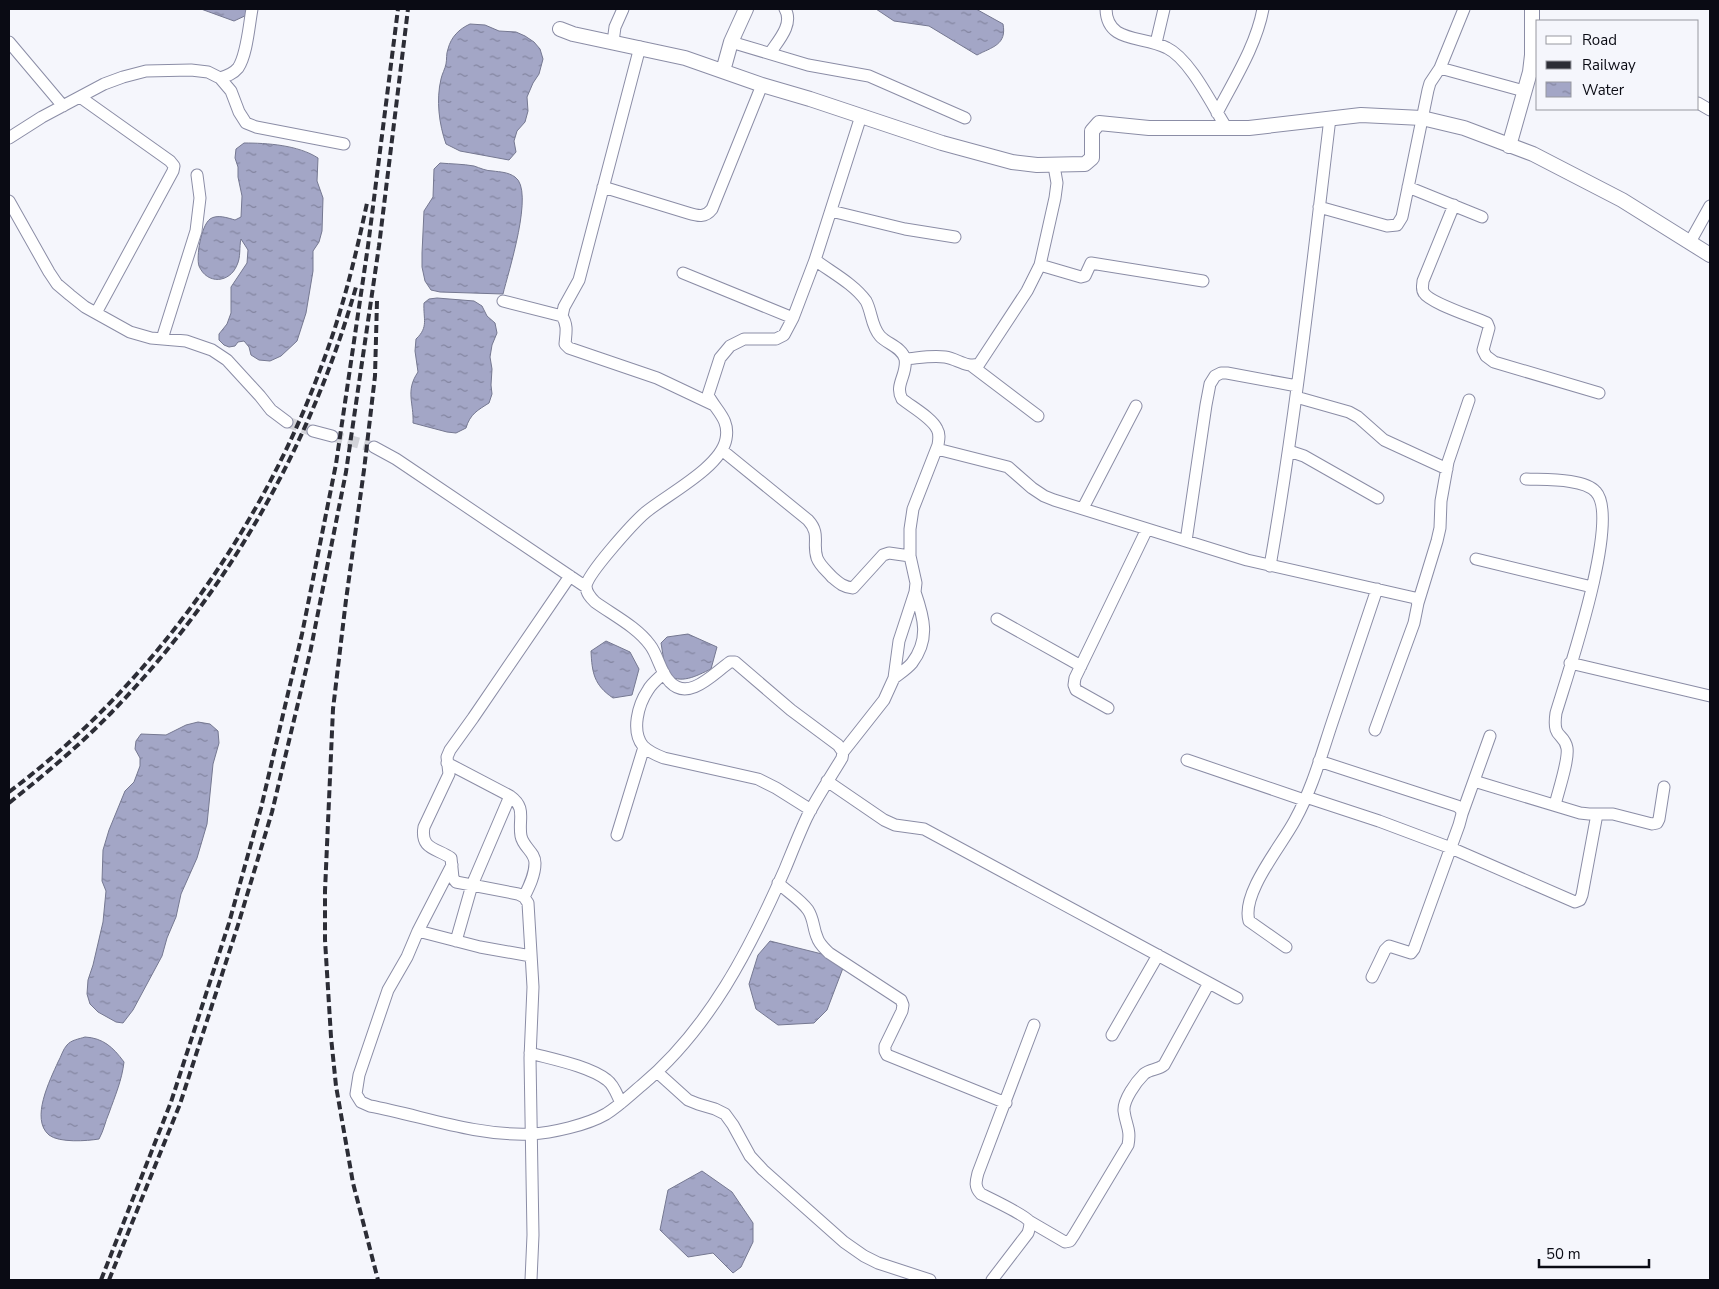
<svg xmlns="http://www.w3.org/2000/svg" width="1719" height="1289" viewBox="0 0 1719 1289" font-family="'Nunito Sans',sans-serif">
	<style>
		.water { fill: url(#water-ripples); stroke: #757891 }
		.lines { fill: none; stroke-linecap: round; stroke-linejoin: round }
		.minor-tunnel { stroke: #d2d3d9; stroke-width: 11; stroke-dasharray: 11 5.5; stroke-linecap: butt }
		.minor-casing { stroke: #8b8da6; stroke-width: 13 }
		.tertiary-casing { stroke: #8b8da6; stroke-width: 16 }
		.minor { stroke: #fff; stroke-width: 11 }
		.tertiary { stroke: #fff; stroke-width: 14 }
		.rail { stroke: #2c2d36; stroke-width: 4; stroke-dasharray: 8 4; stroke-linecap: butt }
	</style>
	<defs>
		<pattern id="water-ripples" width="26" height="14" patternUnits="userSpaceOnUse" patternTransform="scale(1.25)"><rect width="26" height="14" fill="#a3a6c6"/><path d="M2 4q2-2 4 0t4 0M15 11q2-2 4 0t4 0" fill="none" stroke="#8385a0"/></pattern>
	</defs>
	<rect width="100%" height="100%" fill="#f5f6fc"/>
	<path class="water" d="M 201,9 L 249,9 L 249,14 L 234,21 Z
		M 876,9 L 976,9 L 1003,24 C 1007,45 992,47 977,55 L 929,26 L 894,21 Z
		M 470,24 L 485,25 L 499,31 L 516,32 L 525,36 L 534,42 L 540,49 L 543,59 L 539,74 L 533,83 L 527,97 L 528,111 L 525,122 L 517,131 L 514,141 L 516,152 L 509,160 L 460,151 L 446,144 C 439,124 436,100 441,79 C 442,74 445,69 446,64 C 447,59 446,54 448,49 C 451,37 459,29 470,24 Z
		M 244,143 C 267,143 298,145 318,158 L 317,181 L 323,198 L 322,231 L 319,242 L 313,251 L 313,271 L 306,313 L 297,341 L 281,356 L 270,361 L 259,360 L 251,355 L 249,347 L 244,341 L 238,342 L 235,346 L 229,347 L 224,345 L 219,340 L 219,334 L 227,324 L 231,313 L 231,287 L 247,263 L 248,250 L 241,239 C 239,247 241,257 237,265 C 230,283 207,285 199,266 C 196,257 201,226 210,219 C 217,214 228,218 235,220 L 241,217 L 242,196 L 238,177 L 238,167 L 235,158 L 236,149 Z
		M 440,163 C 451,164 463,164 474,166 C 480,168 486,171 493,171 C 500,172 508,172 515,177 C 535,190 508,273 503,294 L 440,292 L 431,290 L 425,281 L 422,267 L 422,253 L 424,211 L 433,197 L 434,169 Z
		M 437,298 L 474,301 L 482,306 L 487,316 L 495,323 L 497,333 L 492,345 L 490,357 L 492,369 L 491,385 L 492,394 L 489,403 C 478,410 470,414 466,428 L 456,433 L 447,432 L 413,423 C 414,403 405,391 418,372 L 415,351 L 416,339 C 429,327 423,319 424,303 L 429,299 Z
		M 688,634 L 717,647 L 711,669 C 696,676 681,685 666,674 L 661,643 L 667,637 Z
		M 606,641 L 630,652 L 639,669 L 632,695 L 613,698 C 594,685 592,673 591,651 Z
		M 198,722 L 210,724 L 218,731 L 219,743 L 213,764 L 207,824 L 197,858 L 181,894 L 176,917 L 167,938 L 162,956 L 133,1010 L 123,1023 L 116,1022 L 98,1012 L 90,1004 L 87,994 L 88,980 L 93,965 L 103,922 L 106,891 L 102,881 L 103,850 L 109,830 L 125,791 L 134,782 L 140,766 L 140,758 L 135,749 L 136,741 L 141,734 L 166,735 L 186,725 Z
		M 770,941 L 830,956 L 843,968 L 827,1010 L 814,1023 L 778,1025 L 756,1009 L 749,984 L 758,955 Z
		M 85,1037 C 103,1038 113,1047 124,1062 C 122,1080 115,1096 109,1113 C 105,1122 104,1130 99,1139 C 87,1141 59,1143 49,1135 C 30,1119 50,1080 58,1062 C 61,1057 63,1049 67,1045 C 71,1040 79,1039 85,1037 Z
		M 702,1171 L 732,1192 L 753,1223 L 753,1242 L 741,1267 L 733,1273 L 713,1253 L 688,1257 L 660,1230 L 668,1190 Z"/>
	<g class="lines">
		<path class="minor-tunnel" d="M 287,422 L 313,431
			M 332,436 L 374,447"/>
		<defs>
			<path id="minor" d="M 1106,9 C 1107,44 1143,35 1167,48 C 1190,59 1212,105 1226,127
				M 9,42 L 63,106
				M 613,42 L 615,27 L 623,9
				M 731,42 L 808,65 L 869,76 L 965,118
				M 1156,43 L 1164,9
				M 770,53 C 778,41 794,24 785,9
				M 1440,68 L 1524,91
				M 220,78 C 227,76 233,74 238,68 C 247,55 249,25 252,9
				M 80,97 L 170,161 L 174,166 L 173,171 L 96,313
				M 1698,103 L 1710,110
				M 1217,113 C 1234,80 1256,46 1263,9
				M 9,138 L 42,117 L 104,84 L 123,77 L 146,71 L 191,70 L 208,72 L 220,78 L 231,91 L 239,112 L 246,123 L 256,127 L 344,144
				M 603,187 L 688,213 C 698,216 705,218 712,209 L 762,85
				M 1408,187 L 1482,217
				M 9,201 L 49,272 L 57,284 L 70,295 L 85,307 L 130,332 L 151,338 L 186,341 L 212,350 L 227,360 L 260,396 L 271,410 L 287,422
				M 1454,205 L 1423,281 C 1423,285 1421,289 1424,293 C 1430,303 1474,317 1487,323 L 1489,328 L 1483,350 L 1486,356 L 1494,362 L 1599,393
				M 1319,207 L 1387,226 L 1397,225 L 1402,217 L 1428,90 L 1430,83 L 1440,68 L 1464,9
				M 831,211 L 905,229 L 955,237
				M 1690,242 L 1710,206
				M 815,260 C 831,272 854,284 866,301 C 872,312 871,326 880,336 C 887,344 902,347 905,359 C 908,374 894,385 902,399 C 912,407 932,418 937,429 C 940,434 939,439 938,445 L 913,509 L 910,529 L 910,556 L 916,583 L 915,592 L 899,641 L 894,678 L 884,700 L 843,752
				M 1040,265 L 1081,277 L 1085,276 L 1091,263 L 1203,281
				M 683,273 L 793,318
				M 503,301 L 562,316 C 568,325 566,333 565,344 L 569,348 L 657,378 L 712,404
				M 562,316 L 564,307 L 579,280 L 640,47
				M 162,339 L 196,231 L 200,198 L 197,175
				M 905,359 C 918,358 932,355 945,357 C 958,359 966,368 979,364 L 1027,291 L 1040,265 L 1055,198 L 1057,183 L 1054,166
				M 972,366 L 1038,416
				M 1296,397 L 1349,412 L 1358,417 L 1384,440 L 1447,469
				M 313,431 L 332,436
				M 374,447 L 396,459 L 586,587
				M 937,449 L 1008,467 L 1032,488 L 1044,496 L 1054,500 L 1247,560 L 1415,598 L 1418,603 L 1414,623 L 1375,730
				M 723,451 L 808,520 C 821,534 812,543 817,558 C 820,566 827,571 832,577 C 839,583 843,587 853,588 L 883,555 L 889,553 L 910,556
				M 1289,451 L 1304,456 L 1378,498
				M 1526,479 C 1544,480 1584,478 1596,492 C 1621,519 1567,676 1556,713 C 1552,740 1564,732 1567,748 C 1569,760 1558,792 1555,805
				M 1083,508 L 1136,406
				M 1186,541 L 1206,405 L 1210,384 L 1215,376 L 1221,373 L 1227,373 L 1297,386
				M 1476,559 L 1592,587
				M 1270,566 C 1296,417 1312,268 1330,118
				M 1418,603 L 1437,541 L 1440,528 L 1441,501 L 1448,462 L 1469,400
				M 997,619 L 1081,666
				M 1570,663 L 1710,696
				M 664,673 C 659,678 652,683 648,690 C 638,705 631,731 643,746 C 649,752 656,755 664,758 L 758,779 L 776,788 L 811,810
				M 894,678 C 899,674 907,669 912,663 C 930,639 924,618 915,592
				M 1108,708 L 1076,690 L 1074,685 L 1075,678 L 1147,529
				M 1187,760 L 1304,800
				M 1319,761 L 1457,806 L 1461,809 L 1462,814 L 1459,825 L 1414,949 L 1411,953 L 1389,946 L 1385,950 L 1372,977
				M 447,763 L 510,796 C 527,808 518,819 521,836 C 523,847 535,852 535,863 C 535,875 529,887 524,897
				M 827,781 L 884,820 L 895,825 L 924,829 L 1237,998
				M 1474,781 L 1580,813 L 1589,814 L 1613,814 L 1652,824 L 1657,823 L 1659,819 L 1664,787
				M 1306,797 L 1379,821 L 1451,848 L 1575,902 L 1580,900 L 1582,895 L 1597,814
				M 1462,814 L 1490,736
				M 617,835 L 644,747
				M 452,865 L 418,931 L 407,957 L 388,990 L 359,1075 L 356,1094 L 361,1102 L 370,1106 C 423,1116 475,1136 530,1134 C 552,1133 587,1125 606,1114 C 619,1106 630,1095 642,1085 C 709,1029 750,949 785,869 C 792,852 799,834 807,817 C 817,797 830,778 842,758 L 843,752 L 838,745 L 791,710 L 735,662 L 730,662 C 714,673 689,702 670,682 C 660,672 658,655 650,645 C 637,627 613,615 595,602 C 591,598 586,593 586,586 C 588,573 634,522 646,512 C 668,494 721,467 726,439 C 730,419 716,411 708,395 L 720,358 L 730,346 L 744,339 L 776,339 L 784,335 L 793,318 L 815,260 L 861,116
				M 778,883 C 788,892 801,900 808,910 C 814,919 813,928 817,937 C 819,944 824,948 829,953 L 901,1000 L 903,1005 L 902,1011 L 885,1046 L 885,1051 L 887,1055 L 1006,1103
				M 418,931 L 480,947 L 531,956
				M 456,941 L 472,885 L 510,796
				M 1286,947 L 1249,921 C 1241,893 1282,845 1295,820 C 1312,789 1321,756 1332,723 C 1347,679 1362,634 1377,589
				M 1112,1035 L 1158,955
				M 530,1053 C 552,1059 589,1066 607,1080 C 614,1085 617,1095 621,1103
				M 657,1072 L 688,1100 L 698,1104 L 715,1109 L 725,1114 L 733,1125 L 750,1156 L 763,1170 L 844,1242 L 864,1256 L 878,1263 L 930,1280
				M 1029,1221 L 1065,1242 L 1070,1241 L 1074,1235 L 1128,1145 C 1131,1129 1126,1126 1124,1111 C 1123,1100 1136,1082 1144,1074 C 1150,1069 1158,1070 1164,1065 L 1209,983
				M 531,1280 L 533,1235 L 530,1058 L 533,987 L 528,903 L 524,897 L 518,894 L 456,882 L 453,878 L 451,858 C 437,848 420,850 424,827 L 449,774 L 447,757 L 450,750 L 473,718 L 570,576
				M 992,1280 L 1028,1233 C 1029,1229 1031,1225 1029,1221 C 1025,1215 989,1198 981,1194 C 974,1187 976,1181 978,1173 L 1034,1025"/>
			<path id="tertiary" d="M 560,29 L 573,34 L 685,58 L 762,85 L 810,99 L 942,143 L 1012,162 L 1037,165 L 1085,164 L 1092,158 L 1092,131 L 1099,123 L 1149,128 L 1249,128 L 1361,115 L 1422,118 L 1464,128 L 1533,154 L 1622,200 L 1710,255
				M 723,71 L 731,42 L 746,9
				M 1509,146 L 1530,72 L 1532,55 L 1532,9"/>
		</defs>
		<use href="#minor" class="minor-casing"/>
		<use href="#tertiary" class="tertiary-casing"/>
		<use href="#minor" class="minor"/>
		<use href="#tertiary" class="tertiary"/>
		<path class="rail" d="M 377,301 L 375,376 L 364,470 L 346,600 L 333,709 L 325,891 L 325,940 L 331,1037 L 336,1086 L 353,1183 L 378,1280
			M 9,792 C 149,687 259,534 320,370 C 341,316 355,260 367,203
			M 9,803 C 44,775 79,746 111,713 C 227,593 310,448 356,287
			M 101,1280 L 171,1102 L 229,923 L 261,808 L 302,634 L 336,464 L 368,246 L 398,9
			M 109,1280 L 180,1104 L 238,925 L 272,812 L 310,653 L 346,472 L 379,246 L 408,9"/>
	</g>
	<rect width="1719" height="1289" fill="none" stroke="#0a0b14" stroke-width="20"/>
	<rect x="1536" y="20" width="162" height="90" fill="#f5f6fc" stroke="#97989f"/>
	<rect x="1546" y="36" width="25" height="8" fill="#ffffff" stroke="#97989f"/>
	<text x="1582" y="45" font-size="15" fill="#0a0b14">Road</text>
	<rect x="1546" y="61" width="25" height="8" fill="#2c2d36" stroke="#97989f"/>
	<text x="1582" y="70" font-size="15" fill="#0a0b14">Railway</text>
	<rect x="1546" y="82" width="25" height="15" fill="url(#water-ripples)" stroke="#97989f"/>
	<text x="1582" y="95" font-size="15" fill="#0a0b14">Water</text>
	<path d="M1539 1259v8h110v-8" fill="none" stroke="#0a0b14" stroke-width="2.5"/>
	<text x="1546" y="1259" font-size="15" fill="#0a0b14" stroke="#f5f6fc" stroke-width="4" paint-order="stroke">50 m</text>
</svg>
